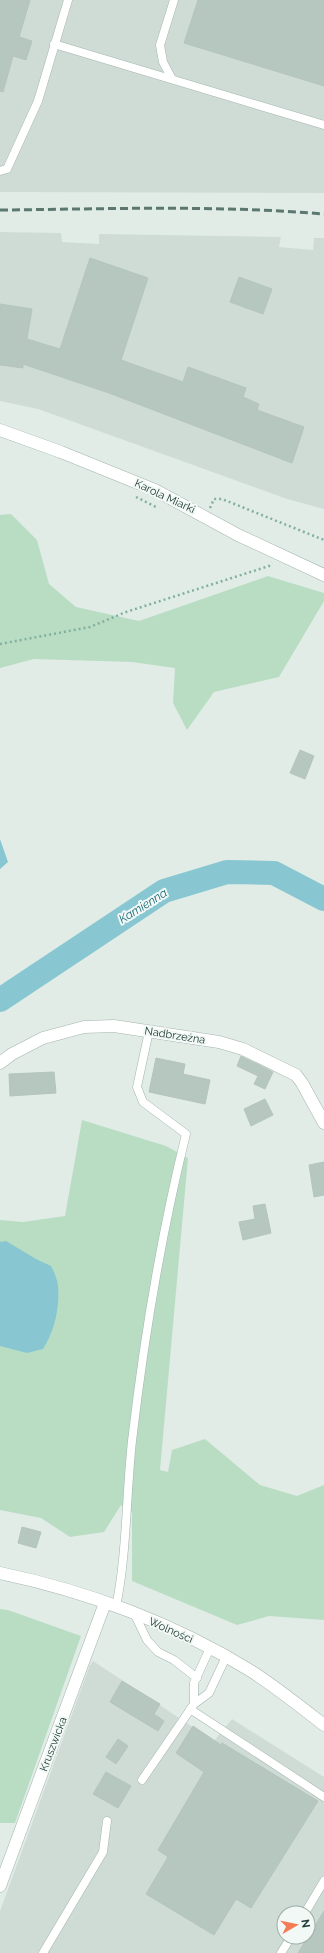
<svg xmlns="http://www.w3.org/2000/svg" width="324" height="1953" viewBox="0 0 324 1953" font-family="Raleway,sans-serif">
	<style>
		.built { fill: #cfdcd6; fill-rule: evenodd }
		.green { fill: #b9ddc3 }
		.water { fill: #88c7d2 }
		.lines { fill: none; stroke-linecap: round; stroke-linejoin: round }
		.river { stroke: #88c7d2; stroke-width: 24 }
		.building { fill: #b6c7c0; stroke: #b3c5be }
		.service-casing { stroke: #a4b4ae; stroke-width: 9 }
		.minor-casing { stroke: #a4b4ae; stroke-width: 13 }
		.tertiary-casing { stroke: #a4b4ae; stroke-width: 13 }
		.path { stroke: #81b0a1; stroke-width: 2.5; stroke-dasharray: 2 3; stroke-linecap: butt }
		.service { stroke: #fff; stroke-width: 8 }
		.minor { stroke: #fff; stroke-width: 12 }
		.tertiary { stroke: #fff; stroke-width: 12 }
		.rail { stroke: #5b7870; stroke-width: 3; stroke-dasharray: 8 4; stroke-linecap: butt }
		.labels { text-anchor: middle; stroke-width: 4; stroke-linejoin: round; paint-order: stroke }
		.street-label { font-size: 11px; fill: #213d35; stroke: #f2f8f5 }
		.water-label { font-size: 12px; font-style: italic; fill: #1b6b79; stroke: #f2f8f5 }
	</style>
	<rect width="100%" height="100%" fill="#e1ece7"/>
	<path class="built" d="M 0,0 L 324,0 L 324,193 L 0,192 Z
		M 0,232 L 61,233 L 62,242 L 99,244 L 99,234 L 281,237 L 279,247 L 313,250 L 314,238 L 324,238 L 324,509 L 287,499 L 38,409 L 0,401 Z
		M 93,1661 L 214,1741 L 232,1719 L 324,1777 L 324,1953 L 0,1953 L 0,1911 L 90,1665 ZM 284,1913 L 308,1913 L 308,1937 L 284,1937 Z"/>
	<path class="green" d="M 11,514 L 37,540 L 49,584 L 76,607 L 139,621 L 268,576 L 324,593 L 324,601 L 279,677 L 214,692 L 187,730 L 173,703 L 175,668 L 132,662 L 34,659 L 0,668 L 0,515 Z
		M 82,1120 L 166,1146 L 188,1158 L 160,1470 L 168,1472 L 172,1450 L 205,1439 L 260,1485 L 297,1496 L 324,1485 L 324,1620 L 269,1616 L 237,1625 L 132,1581 L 132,1513 L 121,1505 L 104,1532 L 70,1537 L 41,1518 L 0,1510 L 0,1220 L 23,1222 L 65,1216 Z
		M 0,1609 L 8,1610 L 81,1636 L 15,1823 L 0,1823 Z"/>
	<path class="water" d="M 0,839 L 8,862 L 0,869 Z
		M 6,1241 L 36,1259 L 51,1266 C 54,1272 58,1280 58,1287 C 60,1308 54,1332 43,1349 L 27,1353 L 0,1346 L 0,1242 Z"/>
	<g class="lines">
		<path class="river" d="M 0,1000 L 164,891 L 227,872 L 274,873 L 324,899"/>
	</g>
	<path class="building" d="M 0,0 L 30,0 L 19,37 L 32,41 L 26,60 L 13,56 L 3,92 L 0,91 Z
		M 198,0 L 324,0 L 324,86 L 184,43 Z
		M 90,258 L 148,278 L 121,360 L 183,382 L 188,367 L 246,388 L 243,397 L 259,404 L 257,410 L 304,427 L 292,463 L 109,393 L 23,364 L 23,368 L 0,365 L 0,304 L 32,309 L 27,339 L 60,349 Z
		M 239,277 L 272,289 L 263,314 L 230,302 Z
		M 300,750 L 314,756 L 305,779 L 290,773 Z
		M 241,1056 L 273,1072 L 265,1089 L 254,1084 L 258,1076 L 237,1066 Z
		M 156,1058 L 185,1064 L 183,1074 L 210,1080 L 205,1104 L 149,1092 Z
		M 54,1072 L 56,1093 L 10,1096 L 9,1074 Z
		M 265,1099 L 273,1115 L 251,1126 L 244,1109 Z
		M 324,1162 L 324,1195 L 314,1197 L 309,1165 Z
		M 265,1204 L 271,1233 L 243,1240 L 239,1222 L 255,1219 L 253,1206 Z
		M 22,1527 L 41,1532 L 36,1548 L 18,1543 Z
		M 122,1681 L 160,1704 L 154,1714 L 164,1721 L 158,1731 L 110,1702 Z
		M 193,1726 L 221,1745 L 222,1743 L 318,1801 L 251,1908 L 236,1899 L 214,1935 L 146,1894 L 168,1857 L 158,1850 L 204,1772 L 176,1753 Z
		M 118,1739 L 128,1746 L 116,1764 L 106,1757 Z
		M 106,1772 L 131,1786 L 118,1808 L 93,1794 Z
		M 324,1911 L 324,1953 L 298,1953 L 308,1937 Z"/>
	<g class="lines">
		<defs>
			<path id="service" d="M 54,44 L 324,125
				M 172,79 L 163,62 L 160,45 L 174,0
				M 0,171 L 7,169 L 38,101 L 68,0
				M 116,1607 C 127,1553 126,1496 132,1441 C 144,1338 161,1235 186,1134 L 143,1102 L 137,1087 L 149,1031
				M 134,1613 L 147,1640 L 158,1652 L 174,1660 L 197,1678
				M 194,1704 L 209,1693 L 226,1657
				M 190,1709 L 324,1797
				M 142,1780 L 194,1704 L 194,1683 L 210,1648
				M 305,1913 L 324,1881
				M 43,1953 L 103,1852 L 107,1821
				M 281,1953 L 291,1937"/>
			<path id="minor" d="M 0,430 L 61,452 L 155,490 L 238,535 L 324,575
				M 0,1063 L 12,1054 L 43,1038 L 84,1027 L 114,1026 L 219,1042 L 243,1049 L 296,1075 L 302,1083 L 324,1123
				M 0,1886 L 105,1603"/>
			<path id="tertiary" d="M 0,1573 C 87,1591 175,1624 251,1671 C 276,1687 300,1706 324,1725"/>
		</defs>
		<use href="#service" class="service-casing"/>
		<use href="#minor" class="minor-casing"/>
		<use href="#tertiary" class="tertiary-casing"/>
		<path class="path" d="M 136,497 L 158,508
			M 210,508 L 214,499 L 222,499 L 324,540
			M 0,644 L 90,627 L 126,612 L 269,566 L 272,563"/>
		<use href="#service" class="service"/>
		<use href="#minor" class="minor"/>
		<use href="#tertiary" class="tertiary"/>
		<path class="rail" d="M 0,210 C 108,209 217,205 324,214"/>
	</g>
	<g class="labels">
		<g class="street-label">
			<text transform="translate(165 496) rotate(25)" y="4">Karola Miarki</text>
			<text transform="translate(175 1035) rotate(9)" y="4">Nadbrzeżna</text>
			<text transform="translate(171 1630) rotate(24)" y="4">Wolności</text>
			<text transform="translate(53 1744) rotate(-69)" y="4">Kruszwicka</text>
		</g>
		<g class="water-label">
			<text transform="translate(143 906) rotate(-32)" y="4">Kamienna</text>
		</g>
	</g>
	<g transform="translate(296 1925) rotate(81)"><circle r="19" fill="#f2f8f5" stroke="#9eada8"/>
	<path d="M0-3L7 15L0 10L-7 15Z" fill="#f37c57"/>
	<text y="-6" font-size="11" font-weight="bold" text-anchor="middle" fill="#213d35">N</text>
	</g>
</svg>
